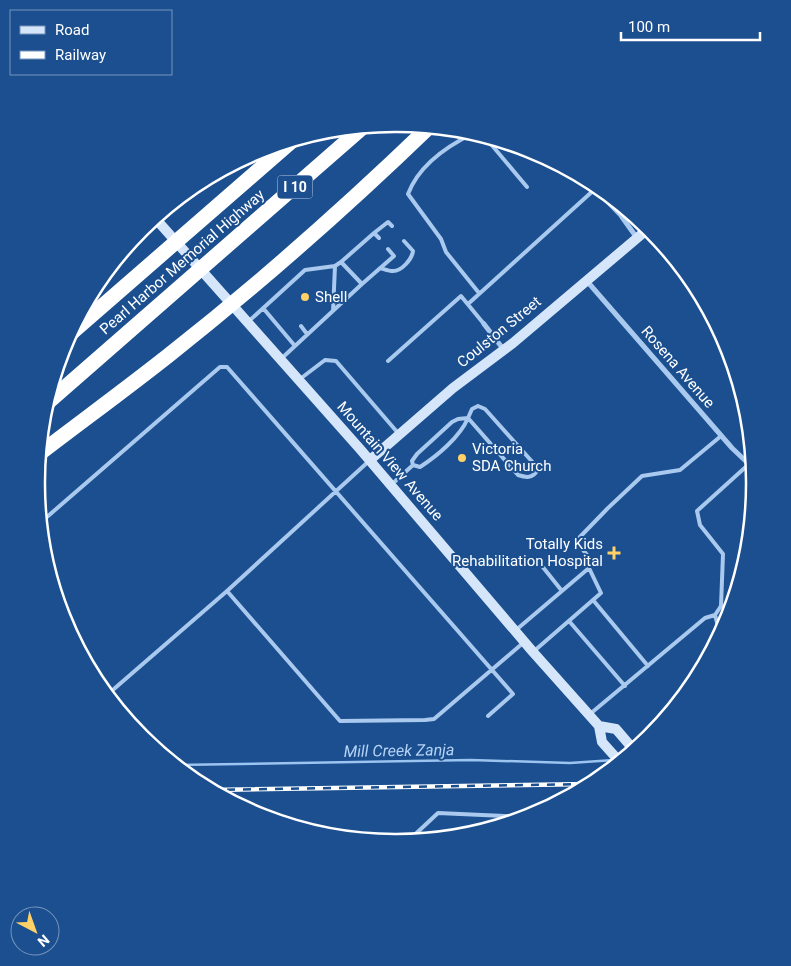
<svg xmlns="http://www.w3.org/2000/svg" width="791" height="966" viewBox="0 0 791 966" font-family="Roboto,sans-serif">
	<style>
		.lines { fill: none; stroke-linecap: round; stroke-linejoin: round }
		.stream { stroke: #9cc4f0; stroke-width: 2.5 }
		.lane { stroke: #a9c9ee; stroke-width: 4 }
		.street { stroke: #a9c9ee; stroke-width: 5 }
		.secondary { stroke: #d6e6fa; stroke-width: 10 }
		.highway { stroke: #fff; stroke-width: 15 }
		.rail-casing { stroke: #fff; stroke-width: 4.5 }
		.rail { stroke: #1b4f8f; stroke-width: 2.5; stroke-dasharray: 8; stroke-linecap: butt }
		.poi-dot { fill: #ffd166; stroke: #1b4f8f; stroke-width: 2 }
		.labels { text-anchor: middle; stroke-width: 4; stroke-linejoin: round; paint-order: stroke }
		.shield { fill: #1b4f8f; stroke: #bbcadd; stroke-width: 1 }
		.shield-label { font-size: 14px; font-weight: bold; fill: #fff }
		.street-label { font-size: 15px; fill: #fff; stroke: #1b4f8f }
		.poi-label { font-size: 15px; fill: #fff; stroke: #1b4f8f; text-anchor: start }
		.water-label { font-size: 16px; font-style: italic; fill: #b5d3f5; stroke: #1b4f8f }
		.rim { fill: none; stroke: #fff; stroke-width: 2.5 }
	</style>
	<rect width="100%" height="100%" fill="#1b4f8f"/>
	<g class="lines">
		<path class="stream" d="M 175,765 L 471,760 L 570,763 L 614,760"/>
		<path class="lane" d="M 474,133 C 447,146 419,165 408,194 L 441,239 L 446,252 L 479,293
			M 485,137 L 527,187
			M 374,233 L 388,222 L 392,226
			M 341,262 L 374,233 L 379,238
			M 380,268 C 384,269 389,271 393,271 C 402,271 412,259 413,251 L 404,241
			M 362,284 L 394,256 L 388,249
			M 468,304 L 595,189 L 622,217
			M 263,308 L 295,346
			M 333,311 L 335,266
			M 249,321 L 305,270 L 335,266 L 341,262 L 362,284 L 282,358
			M 301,326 L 307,334
			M 388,361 L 461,296 L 484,324
			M 300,379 L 325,360 L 336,361 L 398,433
			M 478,406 L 485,409 L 536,466 L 537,471 C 532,478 527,478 518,475 L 468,418 L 472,409 Z
			M 391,485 L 413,465 L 412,461 L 417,454 L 452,422 L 458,419 L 468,418 C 460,437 437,456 420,467 L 413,465
			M 40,523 L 220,367 L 227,367 L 513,694 L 488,716
			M 538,561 L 562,591
			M 589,568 L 587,555 L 576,541 L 607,509 L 642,476 L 680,470 L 721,436
			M 227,591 L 369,461
			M 593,600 L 648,666
			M 715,615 L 719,630 L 722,630
			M 569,621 L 625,686
			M 516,630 L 589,568 L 601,593 L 533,652
			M 107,695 L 227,591 L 340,721 L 425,720 L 434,719 L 523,643
			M 590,714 L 705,618 L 715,615 L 721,606 L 723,554 L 700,525 L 697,511 L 749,464
			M 408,841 L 438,813 L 527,817"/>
		<path class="street" d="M 622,217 L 637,238
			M 586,280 L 732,448 L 753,468
			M 484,324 L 504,350"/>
		<path class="secondary" d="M 155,218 L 360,449 L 533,652 L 599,726 L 602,742 L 620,762
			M 370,460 L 453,388 L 513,343 L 649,228
			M 599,726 L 616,729 L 634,750"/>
		<path class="highway" d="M 69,335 L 293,140
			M 46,404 L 363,127
			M 39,454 C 82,421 126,389 169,355 C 259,284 347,206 429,127"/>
		<defs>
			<path id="rail" d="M 211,790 L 590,784"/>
		</defs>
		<use href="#rail" class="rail-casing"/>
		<use href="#rail" class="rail"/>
	</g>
	<g class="poi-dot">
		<circle cx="305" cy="297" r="5"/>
		<circle cx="462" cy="458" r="5"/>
		<path d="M611.5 545.5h5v5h5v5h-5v5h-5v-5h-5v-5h5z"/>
	</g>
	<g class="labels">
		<rect class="shield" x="277.5" y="175.5" width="35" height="23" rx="4"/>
		<g class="shield-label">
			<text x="295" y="192">I 10</text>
		</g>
		<g class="street-label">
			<text transform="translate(182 262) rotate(-41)" y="5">Pearl Harbor Memorial Highway</text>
			<text transform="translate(499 332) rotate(-39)" y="5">Coulston Street</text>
			<text transform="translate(678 367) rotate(49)" y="5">Rosena Avenue</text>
			<text transform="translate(390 461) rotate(49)" y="5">Mountain View Avenue</text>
		</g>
		<g class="poi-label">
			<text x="315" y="302">Shell</text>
			<text x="472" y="454">Victoria<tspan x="472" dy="17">SDA Church</tspan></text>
			<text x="603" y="549" text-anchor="end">Totally Kids<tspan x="603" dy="17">Rehabilitation Hospital</tspan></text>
		</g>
		<g class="water-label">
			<text transform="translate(399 750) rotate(-1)" y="6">Mill Creek Zanja</text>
		</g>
	</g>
	<path d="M0 0H791V966H0ZM395 132H396A350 350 0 0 1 746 482V484A350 350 0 0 1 396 834H395A350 350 0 0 1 45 484V482A350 350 0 0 1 395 132Z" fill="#1b4f8f" fill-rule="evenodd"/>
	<path class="rim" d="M395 132H396A350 350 0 0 1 746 482V484A350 350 0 0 1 396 834H395A350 350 0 0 1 45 484V482A350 350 0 0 1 395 132Z"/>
	<rect x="10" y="10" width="162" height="65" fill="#1b4f8f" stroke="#7695bc"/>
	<rect x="20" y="26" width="25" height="8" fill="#d6e6fa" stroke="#7695bc"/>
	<text x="55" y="35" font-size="15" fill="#ffffff">Road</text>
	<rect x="20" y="51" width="25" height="8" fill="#ffffff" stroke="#7695bc"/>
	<text x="55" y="60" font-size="15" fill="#ffffff">Railway</text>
	<g transform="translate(35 931) rotate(139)"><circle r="24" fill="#1b4f8f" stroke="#7695bc"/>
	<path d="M0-4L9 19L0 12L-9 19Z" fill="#ffd166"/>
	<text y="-8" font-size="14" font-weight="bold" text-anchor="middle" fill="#ffffff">N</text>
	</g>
	<path d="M621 32v8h139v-8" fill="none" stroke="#ffffff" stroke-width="2.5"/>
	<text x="628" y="32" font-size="15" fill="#ffffff" stroke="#1b4f8f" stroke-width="4" paint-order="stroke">100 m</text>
</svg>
